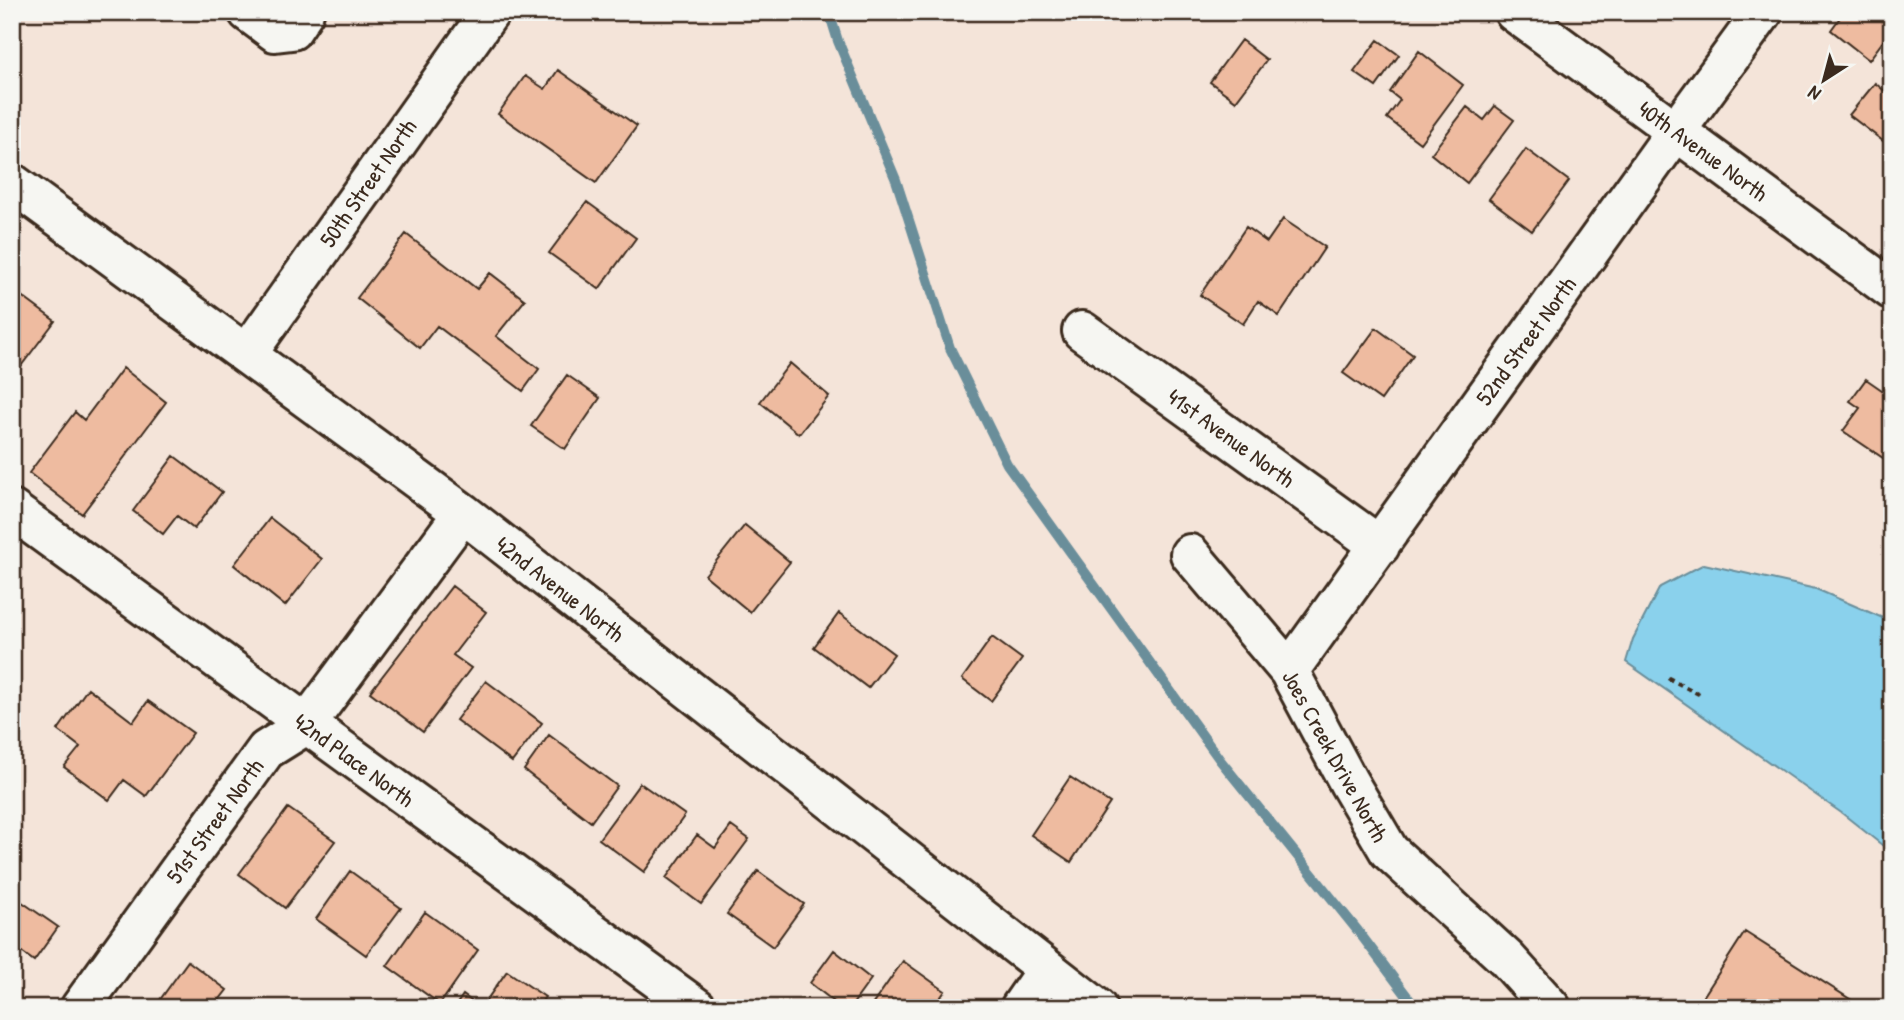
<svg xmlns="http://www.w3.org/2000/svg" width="1904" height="1020" viewBox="0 0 1904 1020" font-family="'Patrick Hand',sans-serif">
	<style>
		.water { fill: #8ad1ec; stroke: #6a8e9a; stroke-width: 2 }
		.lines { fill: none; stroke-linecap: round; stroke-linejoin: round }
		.stream { stroke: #6a8e9a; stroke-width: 10 }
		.building { fill: #eebba0; stroke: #3b2a1e; stroke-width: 2 }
		.minor-casing { stroke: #3b2a1e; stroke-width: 44 }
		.path { stroke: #3b2a1e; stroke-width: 4.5; stroke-dasharray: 5 5; stroke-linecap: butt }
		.minor { stroke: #f6f6f2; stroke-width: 38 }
		.labels { text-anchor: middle; stroke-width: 6; stroke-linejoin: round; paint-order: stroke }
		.street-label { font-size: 23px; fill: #3b2a1e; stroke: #f6f6f2 }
	</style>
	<rect width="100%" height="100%" fill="#f4e4d9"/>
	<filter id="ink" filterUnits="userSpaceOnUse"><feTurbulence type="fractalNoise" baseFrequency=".0143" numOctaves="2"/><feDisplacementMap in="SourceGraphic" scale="14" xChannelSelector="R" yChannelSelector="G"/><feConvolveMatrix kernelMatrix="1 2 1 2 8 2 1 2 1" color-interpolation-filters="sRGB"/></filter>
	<g filter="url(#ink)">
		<path class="water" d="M 1704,564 L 1816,589 L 1892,622 L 1892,853 L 1843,814 L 1626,662 L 1633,639 L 1660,587 Z"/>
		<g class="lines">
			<path class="stream" d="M 829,12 L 838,41 L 896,180 L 950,348 L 1007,464 L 1220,760 L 1358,931 L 1416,1008"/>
		</g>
		<path class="building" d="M 1844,12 L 1892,12 L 1892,29 L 1869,60 L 1831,30 Z
			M 1241,40 L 1267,60 L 1236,101 L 1210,82 Z
			M 1378,40 L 1399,55 L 1376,87 L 1354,72 Z
			M 1419,51 L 1463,85 L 1420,143 L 1387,118 L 1400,100 L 1390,92 Z
			M 558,70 L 637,126 L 596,183 L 498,114 L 525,76 L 545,89 Z
			M 1875,83 L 1892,97 L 1892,129 L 1883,141 L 1849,115 Z
			M 1495,106 L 1514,120 L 1467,183 L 1431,154 L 1467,107 L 1484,120 Z
			M 1526,149 L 1569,181 L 1532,231 L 1489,199 Z
			M 587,202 L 636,238 L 599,289 L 549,253 Z
			M 1283,219 L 1325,247 L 1279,316 L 1258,301 L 1243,324 L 1200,295 L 1246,227 L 1267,242 Z
			M 406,234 L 477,289 L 490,273 L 525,300 L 496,336 L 539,369 L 523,391 L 437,326 L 420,348 L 357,298 Z
			M 12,289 L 55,321 L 12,378 Z
			M 1376,328 L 1413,355 L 1381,400 L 1343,373 Z
			M 790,363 L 829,396 L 799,434 L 760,402 Z
			M 123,368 L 166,402 L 82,514 L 29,473 L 75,412 L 84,420 Z
			M 567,375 L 600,398 L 565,449 L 531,426 Z
			M 1866,379 L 1892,397 L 1892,464 L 1843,431 L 1860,408 L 1850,401 Z
			M 174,456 L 222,492 L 194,529 L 177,516 L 163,534 L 133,511 Z
			M 270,518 L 322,559 L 285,606 L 234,565 Z
			M 745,525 L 790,562 L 750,612 L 705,575 Z
			M 452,586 L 486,612 L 453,655 L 471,668 L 423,732 L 370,692 Z
			M 839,613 L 894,654 L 868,688 L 814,647 Z
			M 992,637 L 1022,659 L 991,701 L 962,679 Z
			M 486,681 L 542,723 L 512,762 L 456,720 Z
			M 88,688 L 133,722 L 148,701 L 193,733 L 146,796 L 124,780 L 109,800 L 64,767 L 80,747 L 58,730 Z
			M 549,735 L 617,786 L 591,822 L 524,770 Z
			M 1070,777 L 1110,803 L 1071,862 L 1031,835 Z
			M 640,783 L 685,815 L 644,872 L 599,839 Z
			M 288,808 L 335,841 L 285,908 L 239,874 Z
			M 731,826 L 749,839 L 701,904 L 666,878 L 697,835 L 715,848 Z
			M 350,871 L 401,908 L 366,955 L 316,919 Z
			M 758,871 L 804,904 L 773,947 L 727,914 Z
			M 12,895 L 58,927 L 34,961 L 12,945 Z
			M 425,912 L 478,950 L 440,1004 L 387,966 Z
			M 1745,932 L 1864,1008 L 1696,1008 Z
			M 834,950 L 871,979 L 850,1008 L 842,1008 L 810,983 Z
			M 188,961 L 227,990 L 213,1008 L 154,1008 Z
			M 903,961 L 945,991 L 933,1008 L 870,1008 Z
			M 507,971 L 545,997 L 537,1008 L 454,1008 L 463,995 L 481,1008 Z"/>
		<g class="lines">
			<defs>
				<path id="minor" d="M 248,12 L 275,32 L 292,30 L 304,12
					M 1514,12 L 1892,290
					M 12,183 L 463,513 L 1097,1008
					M 1082,331 L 1380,546
					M 247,354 L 490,12
					M 12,510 L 697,1008
					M 1190,554 L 1289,671 L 1349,783 L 1389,851 L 1507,959 L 1551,1008
					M 1289,671 L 1676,131 L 1763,12
					M 80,1008 L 266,750 L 306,725 L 463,513
					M 1020,1008 L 1047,969"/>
			</defs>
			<use href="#minor" class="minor-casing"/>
			<path class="path" d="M 1668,678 L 1703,696"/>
			<use href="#minor" class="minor"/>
		</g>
	</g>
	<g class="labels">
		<g class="street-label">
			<text transform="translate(1703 151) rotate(36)" y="8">40th Avenue North</text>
			<text transform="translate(368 183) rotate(-55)" y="8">50th Street North</text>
			<text transform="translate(1526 341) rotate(-54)" y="8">52nd Street North</text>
			<text transform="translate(1231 438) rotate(36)" y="8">41st Avenue North</text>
			<text transform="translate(560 589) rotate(38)" y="8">42nd Avenue North</text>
			<text transform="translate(1335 756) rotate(61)" y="8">Joes Creek Drive North</text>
			<text transform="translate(354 760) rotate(36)" y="8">42nd Place North</text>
			<text transform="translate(215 821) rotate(-54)" y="8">51st Street North</text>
		</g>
	</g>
	<rect width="1904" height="1020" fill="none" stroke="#f6f6f2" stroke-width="42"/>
	<rect x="21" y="21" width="1862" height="978" fill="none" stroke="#3b2a1e" stroke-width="2.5" filter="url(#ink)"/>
	<g transform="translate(1824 80) rotate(216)" stroke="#f6f6f2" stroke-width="5" paint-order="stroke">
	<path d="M0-5L12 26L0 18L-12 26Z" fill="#3b2a1e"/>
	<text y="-10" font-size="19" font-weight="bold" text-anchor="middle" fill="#3b2a1e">N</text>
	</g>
</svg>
